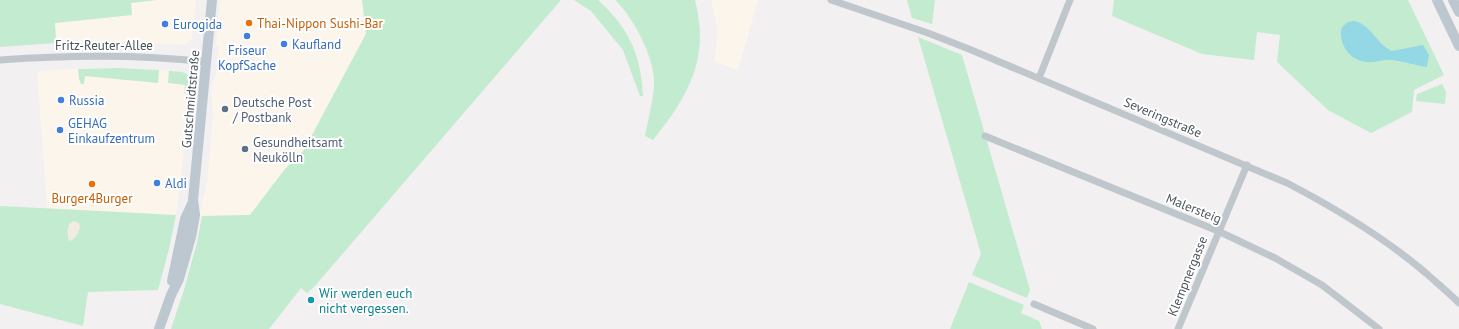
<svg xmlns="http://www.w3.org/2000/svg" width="1459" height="329" viewBox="0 0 1459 329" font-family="'PT Sans',sans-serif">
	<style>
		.commercial { fill: #fbf5eb }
		.green { fill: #c2ebcf }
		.sand { fill: #f1ebe2 }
		.water { fill: #93d8e4 }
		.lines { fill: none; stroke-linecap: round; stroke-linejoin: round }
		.street { stroke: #bfc7cd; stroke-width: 7 }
		.secondary { stroke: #bdc7cf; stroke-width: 10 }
		.food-dot { fill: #e8710a; stroke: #fff; stroke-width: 1.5 }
		.shop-dot { fill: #3f7fe0; stroke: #fff; stroke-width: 1.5 }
		.service-dot { fill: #5c6f8a; stroke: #fff; stroke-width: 1.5 }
		.culture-dot { fill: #0f9aa8; stroke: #fff; stroke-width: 1.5 }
		.labels { text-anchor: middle; stroke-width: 4; stroke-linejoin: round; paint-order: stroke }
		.food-label { font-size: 13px; fill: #c56008; stroke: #fff; text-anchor: start }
		.shop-label { font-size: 13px; fill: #366cbe; stroke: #fff; text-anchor: start }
		.street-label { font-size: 13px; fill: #49545b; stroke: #fff }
		.service-label { font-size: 13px; fill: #4e5e75; stroke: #fff; text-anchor: start }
		.culture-label { font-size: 13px; fill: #0d838f; stroke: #fff; text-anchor: start }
	</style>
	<rect width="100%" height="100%" fill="#f2f0f0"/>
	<path class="commercial" d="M 157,0 L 196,0 L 192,38 L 185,45 L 103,41 L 31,44 L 55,23 L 132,15 L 131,3 Z
		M 220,0 L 362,0 L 366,33 L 304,150 L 285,169 L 250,215 L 199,216 L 207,183 L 213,114 L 211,94 L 213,79 L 215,79 L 219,46 L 216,46 Z
		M 711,0 L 758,0 L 738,70 L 714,61 L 717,41 L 717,27 Z
		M 90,68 L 144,69 L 185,72 L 188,76 L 184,151 L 176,215 L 47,208 L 37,71 Z"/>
	<path class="green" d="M 0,0 L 157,0 L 131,3 L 132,15 L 55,23 L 56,43 L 0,47 Z
		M 362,0 L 561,0 L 314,287 L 307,293 L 301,288 L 269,329 L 171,329 L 184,290 L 197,243 L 202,216 L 250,215 L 285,169 L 304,150 L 366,34 Z
		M 574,0 L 598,0 C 629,28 641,55 643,96 L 640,96 L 623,50 L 591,11 Z
		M 615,0 L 695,0 C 710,59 689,95 653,140 L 645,136 C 648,120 653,102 654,85 C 656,60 633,16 615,0 Z
		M 907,0 L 935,0 L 932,24 L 912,18 Z
		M 1114,0 L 1408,0 L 1444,75 L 1414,90 L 1412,112 L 1371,133 L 1328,110 L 1277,62 L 1280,35 L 1257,32 L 1254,60 L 1202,54 L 1112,16 Z
		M 918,37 L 962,55 L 1030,290 L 1027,298 L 972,275 L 981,254 Z
		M 118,68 L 159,70 L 158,83 L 85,76 L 84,84 L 81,84 L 79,79 L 78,69 Z
		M 169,71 C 191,72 189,72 188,94 L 184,93 L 185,85 L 168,83 Z
		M 1442,84 L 1446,92 L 1445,104 L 1416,101 L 1417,94 Z
		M 0,206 L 176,215 L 169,249 L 158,290 L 88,292 L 83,326 L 0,304 Z
		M 969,282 L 1024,305 L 1021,313 L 1039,321 L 1042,329 L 950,329 Z"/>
	<path class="sand" d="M 73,221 L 79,223 C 82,229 76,238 71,241 L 68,239 C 68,232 66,225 73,221 Z"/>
	<path class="water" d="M 1354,21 C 1371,24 1377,45 1392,51 L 1423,45 L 1429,55 L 1427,66 L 1426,67 C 1415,65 1403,61 1392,60 C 1384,59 1376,63 1367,62 C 1350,61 1337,43 1342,27 L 1348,22 Z"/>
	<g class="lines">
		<path class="street" d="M 831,0 L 928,33 L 969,49 L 1287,183 C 1337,209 1384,237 1427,274 C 1438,284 1449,293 1459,303
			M 0,60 C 69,55 138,54 207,62
			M 1039,78 L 1070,0
			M 985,136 L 1218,231 L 1275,258 L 1322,285 L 1379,329
			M 1034,304 L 1093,329
			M 1178,329 L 1247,165"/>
		<path class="secondary" d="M 1437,0 L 1459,46
			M 1453,0 L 1459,12
			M 172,281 L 185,219 L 193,202
			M 159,329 L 171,295 L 179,279 L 191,237 L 195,215 L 193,200 L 212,0"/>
	</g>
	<g class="food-dot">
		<circle cx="249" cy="23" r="4"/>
		<circle cx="92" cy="184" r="4"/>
	</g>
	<g class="shop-dot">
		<circle cx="165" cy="24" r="4"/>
		<circle cx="247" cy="36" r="4"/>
		<circle cx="284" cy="44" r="4"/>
		<circle cx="61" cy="100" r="4"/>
		<circle cx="60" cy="130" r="4"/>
		<circle cx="157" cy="183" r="4"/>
	</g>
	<g class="service-dot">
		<circle cx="225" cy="109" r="4"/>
		<circle cx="245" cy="149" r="4"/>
	</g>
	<circle class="culture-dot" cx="311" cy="300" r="4"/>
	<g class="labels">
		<g class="food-label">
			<text x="257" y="28">Thai-Nippon Sushi-Bar</text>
			<text x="92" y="203" text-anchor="middle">Burger4Burger</text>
		</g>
		<g class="shop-label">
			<text x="173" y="29">Eurogida</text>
			<text x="292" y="49">Kaufland</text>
			<text x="247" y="55" text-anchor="middle">Friseur<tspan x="247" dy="15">KopfSache</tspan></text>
			<text x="69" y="105">Russia</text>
			<text x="68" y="128">GEHAG<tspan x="68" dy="15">Einkaufzentrum</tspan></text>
			<text x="165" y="188">Aldi</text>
		</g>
		<g class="street-label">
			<text x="104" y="50">Fritz-Reuter-Allee</text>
			<text transform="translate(190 99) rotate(-85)" y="5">Gutschmidtstraße</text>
			<text transform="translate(1163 117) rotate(23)" y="5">Severingstraße</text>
			<text transform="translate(1194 208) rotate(22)" y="5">Malersteig</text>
			<text transform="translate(1187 276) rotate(-68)" y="5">Klempnergasse</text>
		</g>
		<g class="service-label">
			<text x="233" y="107">Deutsche Post<tspan x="233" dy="15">/ Postbank</tspan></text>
			<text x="253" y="147">Gesundheitsamt<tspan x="253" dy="15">Neukölln</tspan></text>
		</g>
		<g class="culture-label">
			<text x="319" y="298">Wir werden euch<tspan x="319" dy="15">nicht vergessen.</tspan></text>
		</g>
	</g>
</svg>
